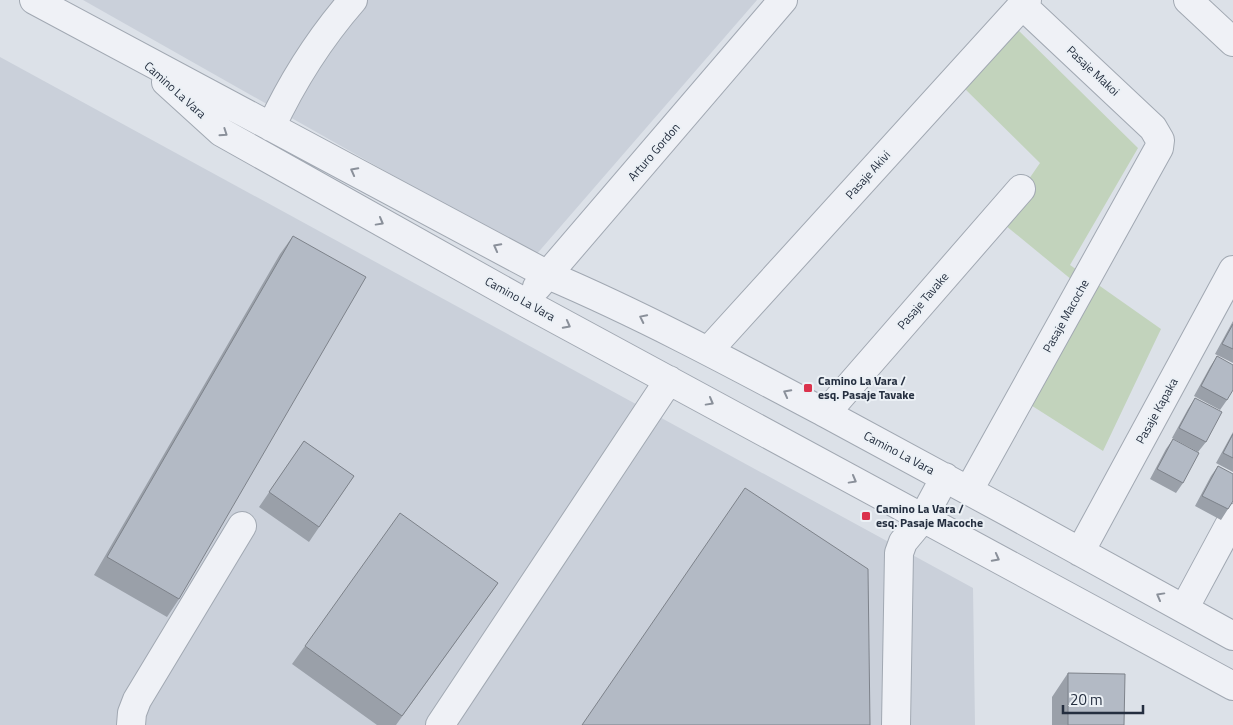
<svg xmlns="http://www.w3.org/2000/svg" width="1233" height="725" viewBox="0 0 1233 725" font-family="'Titillium Web',sans-serif">
	<style>
		.built { fill: #cad0da }
		.green { fill: #c2d3bc }
		.lines { fill: none; stroke-linecap: round; stroke-linejoin: round }
		.minor-casing { stroke: #a1a8b2; stroke-width: 30 }
		.minor { stroke: #eff1f6; stroke-width: 28 }
		.wall { fill: #9aa0a9 }
		.building { fill: #b3bac5; stroke: #7d828a }
		.oneway { stroke: #8a909a }
		.poi-dot { fill: #db334d; stroke: #ebf0f5; stroke-width: 2 }
		.labels { text-anchor: middle; stroke-width: 4; stroke-linejoin: round; paint-order: stroke }
		.street-label { font-size: 12px; fill: #242e3f; stroke: #ebf0f5 }
		.poi-label { font-size: 12px; font-weight: bold; fill: #242e3f; stroke: #ebf0f5; text-anchor: start }
	</style>
	<rect width="100%" height="100%" fill="#dce1e8"/>
	<path class="built" d="M 83,0 L 757,0 L 535,256 Z
		M 0,57 L 973,588 L 975,725 L 0,725 Z"/>
	<path class="green" d="M 1011,23 L 1138,148 L 1070,265 L 1161,329 L 1103,451 L 1026,402 L 1083,289 L 1000,221 L 1040,163 L 963,87 Z"/>
	<g class="lines">
		<defs>
			<path id="minor" d="M 34,0 L 548,275 C 644,316 735,365 827,414 C 963,487 1098,561 1233,636
				M 1188,0 L 1233,42
				M 166,82 L 221,132 L 524,302 L 1233,686
				M 271,127 C 293,80 319,39 353,0
				M 537,287 L 783,0
				M 709,350 L 1027,0
				M 826,413 L 1021,189
				M 969,490 L 1159,148 L 1160,140 L 1153,128 L 1022,5
				M 1080,552 L 1233,270
				M 1184,609 L 1233,518
				M 131,725 L 132,713 L 137,700 L 242,526
				M 440,725 L 669,380
				M 896,725 L 899,553 L 903,542 L 923,518 L 945,477"/>
		</defs>
		<use href="#minor" class="minor-casing"/>
		<use href="#minor" class="minor"/>
	</g>
	<path class="wall" d="M 293,236 L 179,599 L 167,617 L 94,575 L 280,254 Z
		M 1233,321 L 1233,363 L 1215,354 Z
		M 1217,356 L 1227,400 L 1220,410 L 1194,396 L 1210,367 Z
		M 1195,398 L 1206,442 L 1198,452 L 1172,438 L 1188,409 Z
		M 1233,432 L 1233,472 L 1216,463 Z
		M 1173,439 L 1183,483 L 1176,493 L 1150,479 L 1166,449 Z
		M 304,441 L 354,476 L 309,542 L 259,507 Z
		M 1218,466 L 1228,509 L 1221,520 L 1195,506 L 1211,476 Z
		M 498,583 L 396,725 L 377,725 L 292,664 L 305,646 Z
		M 1068,673 L 1124,725 L 1052,725 L 1052,697 Z"/>
	<path class="building" d="M 293,236 L 366,277 L 179,599 L 107,557 Z
		M 1233,324 L 1233,349 L 1222,344 Z
		M 1217,356 L 1233,365 L 1233,390 L 1227,400 L 1201,386 Z
		M 1195,398 L 1222,412 L 1206,442 L 1179,428 Z
		M 1233,434 L 1233,458 L 1223,453 Z
		M 1173,439 L 1199,453 L 1183,483 L 1157,469 Z
		M 304,441 L 354,476 L 319,527 L 269,492 Z
		M 1218,466 L 1233,474 L 1233,501 L 1228,509 L 1202,496 Z
		M 745,488 L 868,569 L 870,725 L 582,725 Z
		M 400,513 L 498,583 L 402,716 L 305,646 Z
		M 1068,673 L 1125,674 L 1124,725 L 1068,725 Z"/>
	<defs><path id="oneway-chevron" d="M-2-3.5L2.5 0L-2 3.5" fill="none" stroke-width="1.6" stroke-linecap="round" stroke-linejoin="round" transform="scale(1.25)"/></defs>
	<g class="oneway">
		<use href="#oneway-chevron" transform="translate(224 133) rotate(34)"/>
		<use href="#oneway-chevron" transform="translate(354 171) rotate(-152)"/>
		<use href="#oneway-chevron" transform="translate(380 222) rotate(29)"/>
		<use href="#oneway-chevron" transform="translate(497 247) rotate(-152)"/>
		<use href="#oneway-chevron" transform="translate(643 318) rotate(-154)"/>
		<use href="#oneway-chevron" transform="translate(567 325) rotate(28)"/>
		<use href="#oneway-chevron" transform="translate(787 393) rotate(-152)"/>
		<use href="#oneway-chevron" transform="translate(710 402) rotate(29)"/>
		<use href="#oneway-chevron" transform="translate(853 480) rotate(29)"/>
		<use href="#oneway-chevron" transform="translate(996 558) rotate(28)"/>
		<use href="#oneway-chevron" transform="translate(1160 596) rotate(-151)"/>
	</g>
	<g class="poi-dot">
		<rect x="803" y="383" width="10" height="10" rx="2.5"/>
		<rect x="861" y="511" width="10" height="10" rx="2.5"/>
	</g>
	<g class="labels">
		<g class="street-label">
			<text transform="translate(1093 71) rotate(43)" y="4">Pasaje Makoi</text>
			<text transform="translate(175 90) rotate(42)" y="4">Camino La Vara</text>
			<text transform="translate(654 152) rotate(-49)" y="4">Arturo Gordon</text>
			<text transform="translate(868 175) rotate(-48)" y="4">Pasaje Akivi</text>
			<text transform="translate(520 299) rotate(29)" y="4">Camino La Vara</text>
			<text transform="translate(923 301) rotate(-49)" y="4">Pasaje Tavake</text>
			<text transform="translate(1066 316) rotate(-61)" y="4">Pasaje Macoche</text>
			<text transform="translate(1157 411) rotate(-61)" y="4">Pasaje Kapaka</text>
			<text transform="translate(899 453) rotate(28)" y="4">Camino La Vara</text>
		</g>
		<g class="poi-label">
			<text x="818" y="385">Camino La Vara /<tspan x="818" dy="14">esq. Pasaje Tavake</tspan></text>
			<text x="876" y="513">Camino La Vara /<tspan x="876" dy="14">esq. Pasaje Macoche</tspan></text>
		</g>
	</g>
	<path d="M1063 705v8h80v-8" fill="none" stroke="#242e3f" stroke-width="2.5"/>
	<text x="1070" y="705" font-size="15" fill="#242e3f" stroke="#ebf0f5" stroke-width="4" paint-order="stroke">20 m</text>
</svg>
